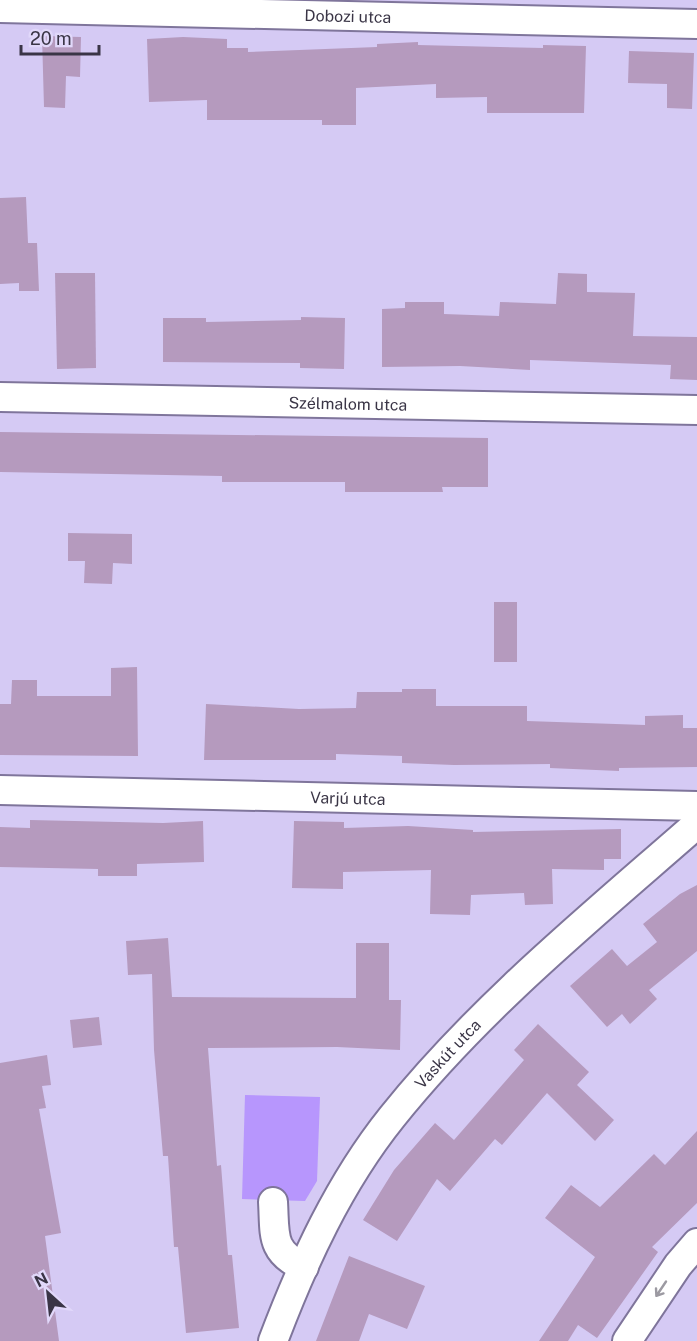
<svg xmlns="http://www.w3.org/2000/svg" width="697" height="1341" viewBox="0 0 697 1341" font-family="'Public Sans',sans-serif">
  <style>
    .green { fill: #b796fd }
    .building { fill: #b59abe }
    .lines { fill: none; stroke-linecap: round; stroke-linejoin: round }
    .minor-casing { stroke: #7f759b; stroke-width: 32 }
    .minor { stroke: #fff; stroke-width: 28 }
    .oneway { stroke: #9c9aa2 }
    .labels { text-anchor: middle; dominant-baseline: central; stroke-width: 6; stroke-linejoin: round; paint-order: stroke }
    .street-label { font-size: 16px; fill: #3a3546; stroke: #e1d8fa }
  </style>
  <rect width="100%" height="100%" fill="#d5caf4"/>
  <!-- green -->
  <polygon class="green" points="245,1095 320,1097 317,1181 305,1201 242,1199"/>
  <!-- building -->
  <g class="building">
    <polygon points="42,36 81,37 80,77 66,76 65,108 44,107"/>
    <polygon points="183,37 227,39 227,48 248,48 248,52 377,47 377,44 418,42 418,45 543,48 543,45 586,46 584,113 487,113 487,97 436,98 436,84 356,88 356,125 322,125 322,120 207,120 207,100 149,102 147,39"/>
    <polygon points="629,51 694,53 692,109 667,108 667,84 628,83"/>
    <polygon points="26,197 28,243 37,243 39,291 19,291 19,283 0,284 0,198"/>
    <polygon points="55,273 95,273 96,368 57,369"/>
    <polygon points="558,273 587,274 587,292 635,293 633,336 697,337 697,380 670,379 671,365 530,360 530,370 460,366 382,367 382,309 405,308 405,302 444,302 444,314 499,316 500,302 556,304"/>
    <polygon points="301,317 345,318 344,369 300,368 300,363 163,362 163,318 206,318 206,322 301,320"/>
    <polygon points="0,432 488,438 488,487 442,487 443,492 345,492 345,482 222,482 222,476 0,472"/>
    <polygon points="68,533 132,534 132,564 113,563 112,584 84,583 85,561 68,561"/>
    <rect x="494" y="602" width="23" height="60"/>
    <polygon points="137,667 138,756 0,755 0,704 11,704 12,680 37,680 37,696 111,696 111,668"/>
    <polygon points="402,689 436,689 436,706 527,706 527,721 645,725 645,716 683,715 683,728 697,728 697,767 619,768 619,771 550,768 550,764 454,765 402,763 402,756 336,754 336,760 204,760 206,704 299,709 356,708 357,692 402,692"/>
    <polygon points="30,820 163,823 203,821 204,862 137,864 137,876 98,876 98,869 0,867 0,827 30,828"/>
    <polygon points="294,821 344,822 344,828 408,826 473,830 473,832 621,829 621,859 604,859 604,870 552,869 553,904 525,905 524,893 471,895 470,915 430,914 431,870 343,872 343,889 292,888"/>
    <polygon points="697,885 697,951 649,990 657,999 630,1024 622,1014 607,1027 570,986 612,949 627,966 657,942 643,924 680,894"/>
    <polygon points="168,938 172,997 356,998 356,943 389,943 389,1000 401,1000 400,1050 337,1047 208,1048 217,1166 221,1165 228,1255 232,1255 239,1328 186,1333 178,1247 174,1247 168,1156 163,1156 154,1050 152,974 128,975 126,941"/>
    <polygon points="99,1017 102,1045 73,1048 70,1020"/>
    <polygon points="538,1024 589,1072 577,1085 614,1120 595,1141 547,1093 502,1145 495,1139 450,1191 437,1179 397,1241 363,1220 394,1170 435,1123 454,1140 524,1060 514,1050"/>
    <polygon points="47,1055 51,1085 42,1086 46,1108 39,1109 61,1233 45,1236 59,1341 0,1341 0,1063"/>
    <polygon points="697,1131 697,1203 652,1247 658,1252 597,1338 578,1325 568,1341 539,1341 595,1257 545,1218 571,1185 600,1207 654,1154 665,1165"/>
    <polygon points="349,1256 425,1286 407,1329 369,1314 359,1341 316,1341"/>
  </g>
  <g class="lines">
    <!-- minor casing -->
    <g class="minor-casing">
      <g id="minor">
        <path id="s1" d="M 0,8 L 697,24"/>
        <path id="s2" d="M 0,397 L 697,410"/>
        <path id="s3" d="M 0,790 L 697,806"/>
        <path d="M 273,1202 C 275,1234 270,1252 304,1267"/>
        <path id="s4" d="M 273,1341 C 303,1262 339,1183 392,1117 C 480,1007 591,917 697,824"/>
        <polyline points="627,1341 678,1265 697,1243"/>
      </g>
    </g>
    <!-- minor -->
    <use href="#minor" class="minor"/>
  </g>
  <!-- one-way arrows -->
  <defs><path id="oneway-shaft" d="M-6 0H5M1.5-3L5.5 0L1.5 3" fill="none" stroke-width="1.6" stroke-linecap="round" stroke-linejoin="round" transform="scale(1.5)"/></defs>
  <use class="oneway" href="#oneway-shaft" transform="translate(661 1289) rotate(124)"/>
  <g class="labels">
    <!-- street labels -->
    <g class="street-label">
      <text stroke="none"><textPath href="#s1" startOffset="348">Dobozi utca</textPath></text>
      <text stroke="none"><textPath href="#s2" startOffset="348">Szélmalom utca</textPath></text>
      <text stroke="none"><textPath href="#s3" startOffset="348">Varjú utca</textPath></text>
      <text stroke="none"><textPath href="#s4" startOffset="339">Vaskút utca</textPath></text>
    </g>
  </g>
  <!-- north arrow -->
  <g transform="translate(48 1293) rotate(333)" stroke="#e1d8fa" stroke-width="4.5" paint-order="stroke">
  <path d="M0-4.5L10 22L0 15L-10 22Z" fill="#3a3546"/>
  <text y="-9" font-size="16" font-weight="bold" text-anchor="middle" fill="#3a3546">N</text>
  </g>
  <!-- scale -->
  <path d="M21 45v9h78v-9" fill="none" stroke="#3a3546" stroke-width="3"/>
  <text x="30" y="45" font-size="18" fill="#3a3546" stroke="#e1d8fa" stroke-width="4.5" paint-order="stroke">20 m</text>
</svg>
